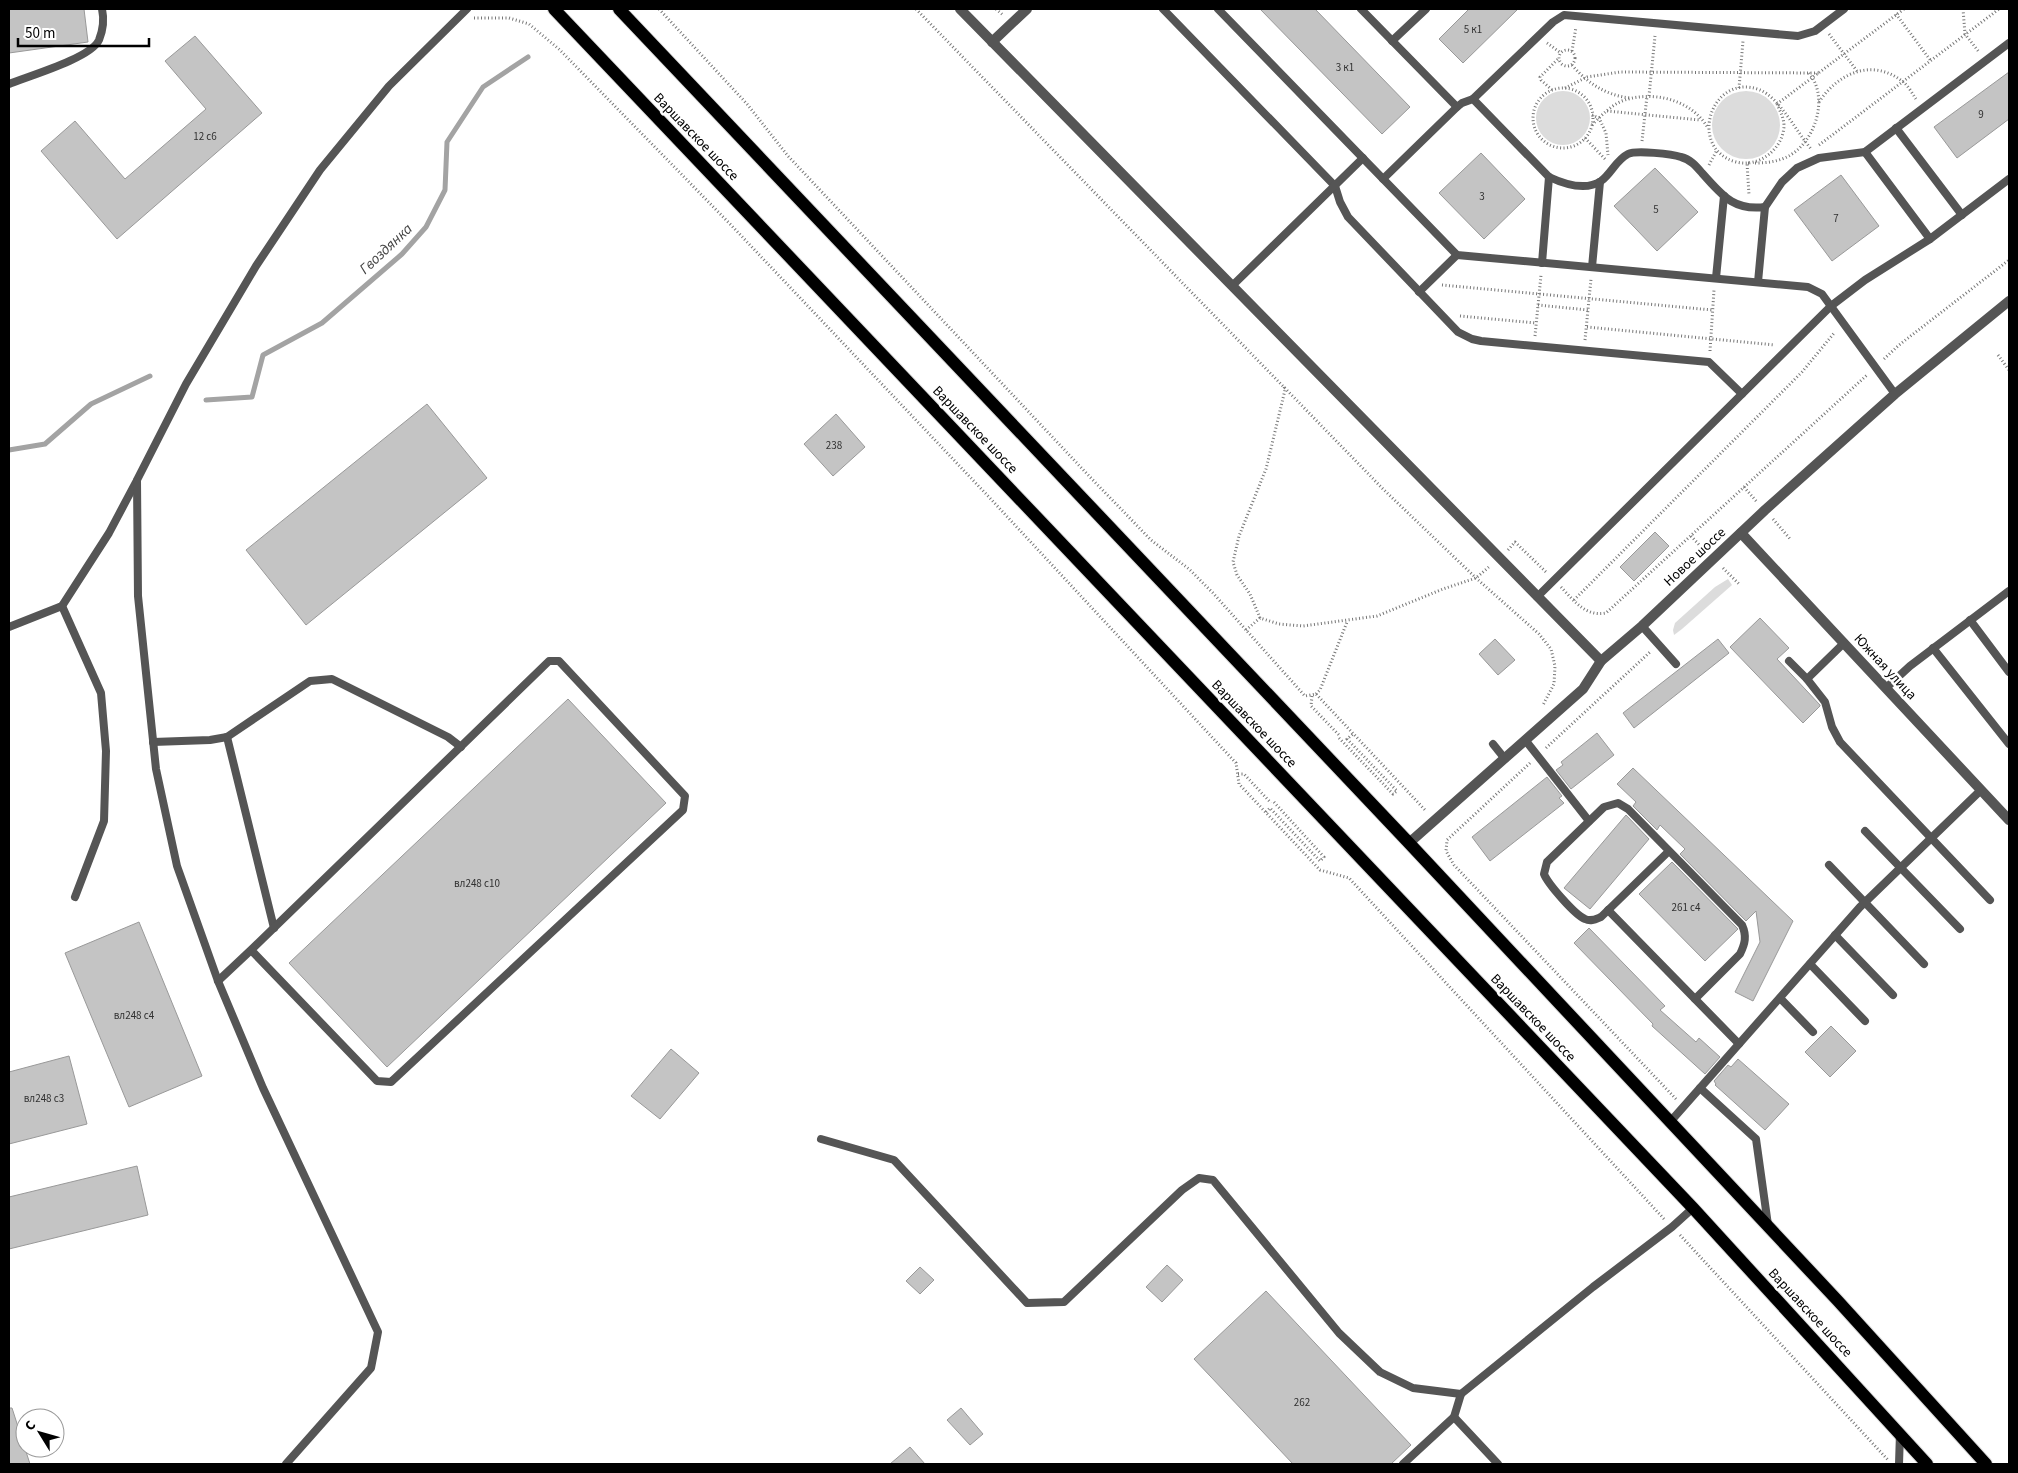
<svg xmlns="http://www.w3.org/2000/svg" width="2018" height="1473" viewBox="0 0 2018 1473" font-family="'Source Sans 3',sans-serif">
  <style>
    .green { fill: #dcdcdc }
    .lines { fill: none; stroke-linecap: round; stroke-linejoin: round }
    .stream { stroke: #a3a3a3; stroke-width: 5 }
    .building { fill: #c4c4c4; stroke: #999 }
    .primary-casing { stroke: #dbdbdb; stroke-width: 14 }
    .path { stroke: #777; stroke-width: 3; stroke-dasharray: 1 2.5; stroke-linecap: butt }
    .service { stroke: #555; stroke-width: 8 }
    .minor { stroke: #555; stroke-width: 10 }
    .tertiary { stroke: #555; stroke-width: 10 }
    .primary { stroke: #000; stroke-width: 12 }
    .labels { text-anchor: middle; dominant-baseline: central; stroke-width: 5; stroke-linejoin: round; paint-order: stroke }
    .number-label { font-size: 11px; fill: #313131 }
    .street-label { font-size: 14px; fill: #000; stroke: #fff }
    .water-label { font-size: 15px; font-style: italic; fill: #444; stroke: #fff }
  </style>
  <rect width="100%" height="100%" fill="#fff"/>
  <!-- green -->
  <g class="green">
    <circle cx="1563" cy="118" r="27"/>
    <circle cx="1746" cy="125" r="34"/>
    <polygon points="1728,579 1732,585 1682,629 1674,635 1673,630 1675,623 1715,587"/>
  </g>
  <g class="lines">
    <!-- stream -->
    <g class="stream">
      <polyline points="206,400 252,397 263,355 322,323 402,254 426,227 445,190 447,142 483,87 528,57"/>
      <polyline points="9,450 45,444 91,404 150,376"/>
    </g>
  </g>
  <!-- building -->
  <g class="building">
    <polygon points="9,9 84,9 88,42 9,53"/>
    <polygon points="1260,9 1315,9 1410,107 1382,134"/>
    <polygon points="1469,9 1518,9 1463,63 1439,39"/>
    <polygon points="195,36 262,113 117,239 41,151 75,121 125,179 206,109 165,61"/>
    <polygon points="2009,72 2009,119 1957,158 1934,127"/>
    <polygon points="1481,153 1525,199 1484,239 1439,193"/>
    <polygon points="1655,168 1698,212 1657,251 1614,206"/>
    <polygon points="1841,175 1879,226 1832,261 1794,210"/>
    <polygon points="427,404 487,478 306,625 246,550"/>
    <polygon points="836,414 865,447 833,476 804,444"/>
    <polygon points="1655,532 1669,546 1634,581 1620,567"/>
    <polygon points="1760,618 1789,648 1777,659 1820,705 1820,706 1803,723 1730,647"/>
    <polygon points="1495,639 1515,660 1498,675 1479,654"/>
    <polygon points="1718,639 1729,653 1634,728 1623,713"/>
    <polygon points="568,699 666,803 387,1067 289,963"/>
    <polygon points="1597,733 1614,755 1571,789 1556,770 1563,765 1561,762"/>
    <polygon points="1633,768 1793,921 1753,1001 1735,992 1760,942 1756,911 1746,921 1680,854 1685,849 1660,825 1657,830 1633,806 1636,802 1617,784"/>
    <polygon points="1547,777 1562,796 1559,798 1564,803 1490,861 1472,837"/>
    <polygon points="1626,815 1649,839 1590,909 1564,888"/>
    <polygon points="1672,862 1738,929 1705,961 1639,894"/>
    <polygon points="139,922 202,1076 129,1107 65,953"/>
    <polygon points="1589,928 1665,1006 1660,1010 1696,1042 1699,1038 1720,1057 1705,1074 1652,1026 1653,1024 1574,943"/>
    <polygon points="1831,1026 1856,1051 1830,1077 1805,1052"/>
    <polygon points="671,1049 699,1073 660,1119 631,1096"/>
    <polygon points="69,1056 87,1124 9,1144 9,1072"/>
    <polygon points="1738,1059 1789,1104 1765,1130 1715,1085 1716,1084 1714,1081 1728,1065 1731,1067"/>
    <polygon points="137,1166 148,1215 9,1249 9,1197"/>
    <polygon points="1167,1265 1183,1280 1162,1302 1146,1287"/>
    <polygon points="920,1267 934,1280 920,1294 906,1281"/>
    <polygon points="1266,1291 1411,1445 1391,1464 1293,1464 1194,1359"/>
    <polygon points="9,1408 12,1408 30,1464 9,1464"/>
    <polygon points="961,1408 983,1434 970,1445 947,1420"/>
    <polygon points="910,1447 925,1464 890,1464"/>
  </g>
  <g class="lines">
    <!-- primary casing -->
    <g class="primary-casing">
      <g id="primary">
        <polyline points="554,9 1693,1208 1927,1464"/>
        <polyline points="619,9 1409,843 1838,1301 1986,1464"/>
      </g>
    </g>
    <!-- path -->
    <g class="path">
      <polyline points="659,9 747,104 788,156 1090,477 1151,540 1189,569 1213,593 1305,696 1316,694 1426,811"/>
      <polyline points="916,9 1383,489 1476,578 1539,634 1551,649 1555,666 1554,684 1543,705"/>
      <polyline points="996,9 1003,15"/>
      <polyline points="1963,9 1965,34 1979,52"/>
      <polyline points="1896,14 1931,61"/>
      <polyline points="474,18 509,18 529,24 560,50 731,225 988,496 1236,763 1239,784 1320,870 1349,878 1665,1220"/>
      <polyline points="1829,34 1857,71"/>
      <polyline points="1547,43 1561,53"/>
      <circle cx="1567" cy="58" r="8"/>
      <polyline points="1572,51 1576,27"/>
      <path d="M 1572,65 C 1587,83 1607,96 1631,98"/>
      <polyline points="1565,88 1587,77 1620,72 1819,73"/>
      <polyline points="1739,88 1743,41"/>
      <circle cx="1563" cy="118" r="30"/>
      <polyline points="1552,90 1541,80 1540,77 1559,58"/>
      <polyline points="1649,96 1655,36"/>
      <path d="M 1819,102 C 1838,73 1872,58 1902,81 C 1908,85 1912,93 1916,99"/>
      <path d="M 1777,104 C 1780,111 1784,118 1784,126 C 1783,149 1759,168 1736,162 C 1686,148 1712,71 1760,90 C 1780,98 1797,133 1812,150"/>
      <polyline points="1777,104 1904,9"/>
      <polyline points="1607,111 1700,120"/>
      <polyline points="1592,115 1599,118 1606,133 1608,155"/>
      <path d="M 1592,125 C 1601,116 1610,106 1622,101 C 1652,90 1691,99 1708,128"/>
      <polyline points="1585,138 1605,159"/>
      <polyline points="1642,141 1647,96"/>
      <polyline points="1819,145 1999,9"/>
      <polyline points="1749,163 1747,163 1749,195"/>
      <path d="M 1755,163 C 1769,163 1783,161 1795,152 C 1817,135 1828,96 1809,73"/>
      <polyline points="1709,165 1717,150"/>
      <polyline points="1442,285 1712,310"/>
      <polyline points="1538,305 1588,310"/>
      <polyline points="1460,316 1536,323"/>
      <polyline points="1587,327 1775,345"/>
      <polyline points="1535,336 1541,275"/>
      <polyline points="1585,340 1591,279"/>
      <polyline points="1710,351 1714,290"/>
      <polyline points="1998,355 2009,370"/>
      <polyline points="1884,359 1899,345 2009,260"/>
      <polyline points="1744,487 1757,502"/>
      <polyline points="1773,519 1791,540"/>
      <polyline points="1691,536 1704,550"/>
      <polyline points="1508,550 1515,542 1546,572"/>
      <polyline points="1723,568 1740,585"/>
      <path d="M 1561,587 C 1574,601 1586,617 1606,613 L 1867,375"/>
      <polyline points="1574,600 1802,372 1835,332"/>
      <polyline points="1260,618 1250,594 1237,575 1233,562 1239,536 1266,469 1285,390 1284,386"/>
      <polyline points="1246,630 1260,618 1279,624 1303,626 1377,616 1443,589 1476,578 1490,566"/>
      <polyline points="1316,694 1320,690 1347,622"/>
      <polyline points="1312,696 1311,706 1340,736"/>
      <polyline points="1339,738 1393,794 1397,791 1347,739 1353,734"/>
      <polyline points="1546,748 1650,652"/>
      <polyline points="1530,763 1447,840 1446,851 1454,865 1676,1099"/>
      <polyline points="1238,774 1244,774 1271,803"/>
      <polyline points="1266,812 1270,808 1320,861 1324,857 1273,801"/>
      <polyline points="1680,1235 1888,1460"/>
    </g>
    <!-- service -->
    <g class="service">
      <polyline points="1163,9 1335,186 1340,202 1348,217 1458,332 1472,339 1481,341 1709,362 1742,394"/>
      <polyline points="1218,9 1457,255 1808,287 1822,294 1895,394"/>
      <polyline points="1361,9 1457,107"/>
      <polyline points="1392,41 1426,9"/>
      <path d="M 9,84 C 29,76 91,58 99,40 C 103,30 104,18 102,9"/>
      <polyline points="1473,99 1553,22 1564,15 1798,36 1815,31 1844,9"/>
      <polyline points="1896,128 1962,215"/>
      <polyline points="1865,152 1930,239"/>
      <path d="M 1383,179 L 1457,107 L 1462,103 L 1473,99 L 1549,177 C 1564,184 1586,191 1601,181 C 1611,174 1616,160 1628,154 C 1636,150 1672,154 1681,157 C 1690,159 1696,166 1702,173 C 1722,195 1733,211 1765,207 L 1782,182 L 1797,168 L 1819,158 L 1865,152 L 2009,43"/>
      <polyline points="1542,263 1549,177"/>
      <polyline points="1592,267 1600,182"/>
      <polyline points="1716,278 1724,196"/>
      <polyline points="1758,282 1765,207"/>
      <polyline points="1232,286 1363,158"/>
      <polyline points="1419,292 1457,255"/>
      <polyline points="1537,597 1831,306 1865,280 1930,239 2009,179"/>
      <polyline points="62,606 101,693 106,751 104,821 75,897"/>
      <polyline points="1970,620 2009,672"/>
      <polyline points="1642,626 1676,664"/>
      <polyline points="9,627 62,606 109,533 136,482"/>
      <polyline points="1933,648 2009,744"/>
      <polyline points="1789,661 1807,679 1844,643"/>
      <polyline points="1807,679 1825,702 1832,727 1840,742 1990,900"/>
      <polyline points="1886,688 1910,666 2009,591"/>
      <polyline points="227,737 274,928"/>
      <polyline points="1526,741 1589,821"/>
      <polyline points="153,742 210,740 227,737 310,681 332,679 448,737 461,747"/>
      <polyline points="1493,744 1505,759"/>
      <polyline points="1865,831 1960,929"/>
      <path d="M 1669,851 L 1601,917 C 1596,919 1591,922 1585,919 C 1575,915 1548,884 1544,874 L 1547,862 L 1604,807 L 1618,803 L 1628,809 L 1742,925 C 1747,936 1745,944 1740,954 L 1695,999"/>
      <polyline points="1829,865 1924,964"/>
      <polyline points="1608,910 1739,1044"/>
      <polyline points="1835,935 1893,995"/>
      <polyline points="1810,964 1865,1021"/>
      <polyline points="218,981 251,950 549,661 559,661 685,796 683,810 391,1082 377,1081 251,950"/>
      <polyline points="1780,998 1813,1032"/>
      <polyline points="1700,1088 1756,1139 1768,1225"/>
      <polyline points="1670,1122 1860,907 1981,790"/>
      <polyline points="821,1139 894,1160 1027,1303 1064,1302 1182,1190 1199,1178 1213,1180 1339,1333 1380,1372 1413,1388 1461,1394"/>
      <polyline points="1454,1417 1498,1464"/>
      <polyline points="286,1464 371,1368 378,1332 263,1088 218,981 177,866 156,769 138,596 137,480 186,384 256,266 320,170 389,86 467,9"/>
      <polyline points="1403,1464 1454,1417 1461,1394 1593,1287 1672,1227 1693,1208"/>
      <polyline points="1899,1464 1900,1433"/>
    </g>
    <!-- minor -->
    <polyline class="minor" points="992,42 1027,9"/>
    <!-- tertiary -->
    <g class="tertiary">
      <polyline points="960,9 1601,661"/>
      <polyline points="1741,533 2009,820"/>
      <polyline points="1409,843 1583,689 1601,661 1642,626 1765,510 1895,394 2009,301"/>
    </g>
    <!-- primary -->
    <use href="#primary" class="primary"/>
  </g>
  <g class="labels">
    <!-- number labels -->
    <g class="number-label">
      <text x="1473" y="29">5 к1</text>
      <text x="1345" y="67">3 к1</text>
      <text x="1981" y="114">9</text>
      <text x="205" y="136">12 с6</text>
      <text x="1482" y="196">3</text>
      <text x="1656" y="209">5</text>
      <text x="1836" y="218">7</text>
      <text x="834" y="445">238</text>
      <text x="477" y="883">вл248 с10</text>
      <text x="1686" y="907">261 с4</text>
      <text x="134" y="1015">вл248 с4</text>
      <text x="44" y="1098">вл248 с3</text>
      <text x="1302" y="1402">262</text>
    </g>
    <!-- street labels -->
    <g class="street-label">
      <text transform="translate(696 137) rotate(46)">Варшавское шоссе</text>
      <text transform="translate(975 430) rotate(46)">Варшавское шоссе</text>
      <text transform="translate(1695 557) rotate(-43)">Новое шоссе</text>
      <text transform="translate(1885 667) rotate(47)">Южная улица</text>
      <text transform="translate(1254 724) rotate(46)">Варшавское шоссе</text>
      <text transform="translate(1533 1018) rotate(46)">Варшавское шоссе</text>
      <text transform="translate(1810 1313) rotate(47)">Варшавское шоссе</text>
    </g>
    <!-- water labels -->
    <g class="water-label">
      <text transform="translate(386 249) rotate(-43)">Гвоздянка</text>
    </g>
  </g>
  <!-- border -->
  <rect width="2018" height="1473" fill="none" stroke="#000000" stroke-width="20"/>
  <!-- north arrow -->
  <g transform="translate(40 1433) rotate(307)"><circle r="24" fill="#ffffff" stroke="#999999"/>
  <path d="M0-4L9 19L0 12L-9 19Z" fill="#000000"/>
  <text y="-8" font-size="14" font-weight="bold" text-anchor="middle" fill="#000000">С</text>
  </g>
  <!-- scale -->
  <path d="M18 38v8h131v-8" fill="none" stroke="#000000" stroke-width="2.5"/>
  <text x="25" y="38" font-size="15" fill="#000000" stroke="#ffffff" stroke-width="4" paint-order="stroke">50 m</text>
</svg>
